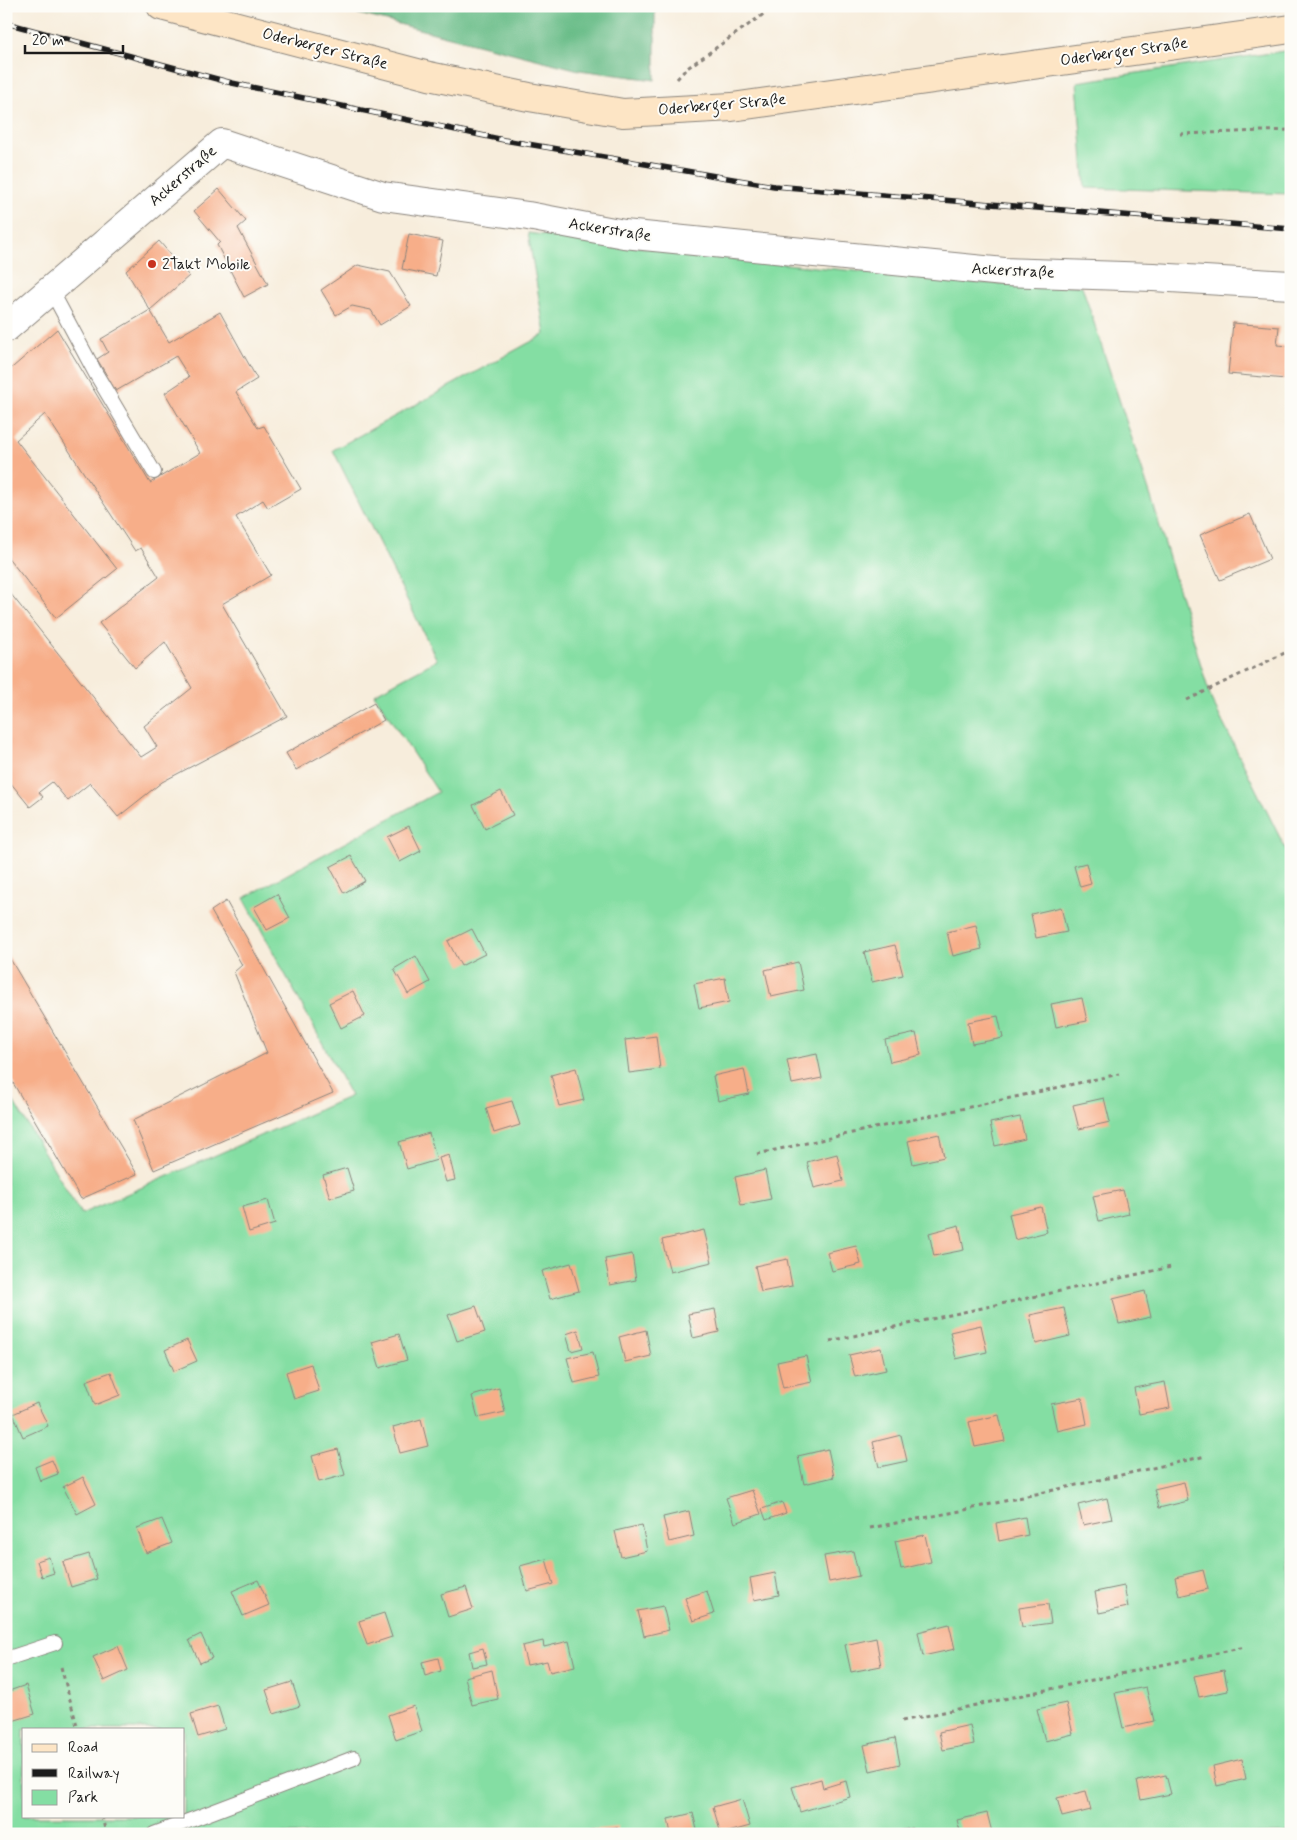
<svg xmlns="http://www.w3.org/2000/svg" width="1297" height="1840" viewBox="0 0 1297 1840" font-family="Mynerve,sans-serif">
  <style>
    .green { fill: #84dea3; stroke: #507d60; fill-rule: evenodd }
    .forest { fill: #6bbd89; stroke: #446c52 }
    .building { fill: #f7ae89 }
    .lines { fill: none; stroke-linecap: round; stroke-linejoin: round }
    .service-casing { stroke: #8a847c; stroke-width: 16 }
    .minor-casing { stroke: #8a847c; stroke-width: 30 }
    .secondary-casing { stroke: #8a847c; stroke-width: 30 }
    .path { stroke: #8a847c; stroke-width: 3; stroke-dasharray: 4 4; stroke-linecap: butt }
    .service { stroke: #fff; stroke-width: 14 }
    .minor { stroke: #fff; stroke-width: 28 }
    .secondary { stroke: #fde5c5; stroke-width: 28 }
    .rail-casing { stroke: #1c1c1c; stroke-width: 5.5 }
    .rail { stroke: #fdfcf7; stroke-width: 4; stroke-dasharray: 11; stroke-linecap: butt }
    .poi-dot { fill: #c8321e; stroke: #fdfcf7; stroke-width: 2 }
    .labels { text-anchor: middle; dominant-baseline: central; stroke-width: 4; stroke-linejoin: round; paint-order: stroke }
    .street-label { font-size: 16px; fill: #1c1c1c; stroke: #fdfcf7 }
    .poi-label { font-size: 16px; fill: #1c1c1c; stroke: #fdfcf7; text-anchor: start }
  </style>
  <rect width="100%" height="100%" fill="#fdfcf7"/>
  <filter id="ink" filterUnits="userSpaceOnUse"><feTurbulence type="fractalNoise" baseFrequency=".02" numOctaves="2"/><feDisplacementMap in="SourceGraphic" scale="10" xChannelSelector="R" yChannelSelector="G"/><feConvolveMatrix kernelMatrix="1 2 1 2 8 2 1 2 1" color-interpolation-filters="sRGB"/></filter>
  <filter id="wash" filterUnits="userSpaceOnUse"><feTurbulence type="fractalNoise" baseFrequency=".0096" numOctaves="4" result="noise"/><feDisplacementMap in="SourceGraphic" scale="20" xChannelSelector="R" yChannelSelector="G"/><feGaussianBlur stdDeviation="1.12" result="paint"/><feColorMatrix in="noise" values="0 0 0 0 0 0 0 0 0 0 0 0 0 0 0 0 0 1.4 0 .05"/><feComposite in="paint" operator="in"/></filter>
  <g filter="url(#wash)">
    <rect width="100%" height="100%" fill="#f7eddc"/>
    <!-- green -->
    <g class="green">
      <polygon points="1291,50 1291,194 1085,188 1077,82"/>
      <path d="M 528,233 L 735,259 L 977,283 L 1082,286 L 1151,497 L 1211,699 L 1291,860 L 1291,1834 L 6,1834 L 6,1089 L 81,1214 L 351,1096 L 244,898 L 438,792 L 374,694 L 437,660 L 333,450 L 545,334 ZM 24,1729 L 184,1729 L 184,1816 L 24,1816 Z"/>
    </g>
    <!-- forest -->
    <polygon class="forest" points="328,6 655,6 655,80 579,70"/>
    <g id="blocks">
      <!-- building -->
      <g class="building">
        <polygon points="219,189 246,221 238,228 268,284 244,297 217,245 220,242 194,211"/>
        <polygon points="409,234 443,241 436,276 402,269"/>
        <polygon points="159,241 189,276 150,310 126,271"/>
        <polygon points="358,265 390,272 411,306 380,325 371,310 352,306 336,315 321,290"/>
        <polygon points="150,310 169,342 220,312 257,379 236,392 258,428 264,426 301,489 268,508 263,500 236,517 271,575 222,604 287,716 162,782 118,817 90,783 68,801 52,782 39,792 43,797 30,807 6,777 6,774 9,772 6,768 6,588 141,757 157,747 144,726 192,688 165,642 135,668 99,623 159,577 141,548 135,551 45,414 16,440 117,569 56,618 6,555 6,373 57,329 150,483 200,453 165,393 189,377 176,356 116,391 97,359 108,352 101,339"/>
        <polygon points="1233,323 1279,327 1277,345 1289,346 1286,379 1228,374"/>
        <polygon points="1250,514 1270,559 1220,580 1200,535"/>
        <polygon points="374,703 384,720 296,770 286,753"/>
        <polygon points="501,791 513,815 485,829 473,805"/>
        <polygon points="409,826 421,851 400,862 387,837"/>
        <polygon points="351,856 365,881 344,893 330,867"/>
        <polygon points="1086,863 1091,884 1080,887 1074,866"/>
        <polygon points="277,894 290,918 267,930 254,907"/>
        <polygon points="226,901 333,1093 154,1170 133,1120 267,1053 234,972 242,965 211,911"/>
        <polygon points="1061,907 1067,932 1036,938 1031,914"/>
        <polygon points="976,925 982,949 953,956 947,932"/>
        <polygon points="472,929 485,954 461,966 448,941"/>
        <polygon points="895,945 903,975 872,982 864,952"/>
        <polygon points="6,952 137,1174 81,1199 6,1071"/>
        <polygon points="416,956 430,982 408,994 394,969"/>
        <polygon points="798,962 804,990 771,997 765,970"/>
        <polygon points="725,978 729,1002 699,1008 694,984"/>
        <polygon points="353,991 365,1016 341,1028 329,1003"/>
        <polygon points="1082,998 1087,1021 1056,1027 1051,1004"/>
        <polygon points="998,1016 1003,1038 972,1044 968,1022"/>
        <polygon points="916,1033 921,1055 890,1062 885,1040"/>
        <polygon points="656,1036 660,1069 629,1073 625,1040"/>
        <polygon points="817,1054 822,1078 792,1084 787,1060"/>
        <polygon points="576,1068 584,1100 559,1106 551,1075"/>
        <polygon points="744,1069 749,1094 718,1101 713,1076"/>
        <polygon points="1104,1098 1110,1122 1079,1129 1073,1105"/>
        <polygon points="512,1101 520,1125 494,1133 486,1108"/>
        <polygon points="1020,1117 1025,1139 995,1146 990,1123"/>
        <polygon points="429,1133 437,1160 407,1169 399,1142"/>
        <polygon points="939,1134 944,1157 913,1164 908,1141"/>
        <polygon points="837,1154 843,1181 814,1188 807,1162"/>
        <polygon points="449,1155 455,1180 446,1182 439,1158"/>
        <polygon points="347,1168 354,1191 330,1198 323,1175"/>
        <polygon points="765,1170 771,1199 741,1205 735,1177"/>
        <polygon points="1123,1190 1129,1214 1099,1221 1093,1196"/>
        <polygon points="268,1200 275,1224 249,1232 242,1207"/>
        <polygon points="1041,1207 1047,1232 1015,1240 1009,1214"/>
        <polygon points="959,1225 964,1250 934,1256 929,1233"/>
        <polygon points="704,1230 712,1262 670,1272 662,1240"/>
        <polygon points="856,1246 861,1264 832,1271 827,1253"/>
        <polygon points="632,1254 636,1280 610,1285 605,1259"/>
        <polygon points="787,1259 792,1286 761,1292 755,1266"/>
        <polygon points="571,1263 579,1291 550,1299 542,1271"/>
        <polygon points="1145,1291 1151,1317 1119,1324 1113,1299"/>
        <polygon points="476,1306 485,1332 457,1341 448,1315"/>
        <polygon points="1064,1308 1070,1336 1036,1344 1030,1315"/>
        <polygon points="715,1309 719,1332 693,1338 688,1314"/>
        <polygon points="981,1325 987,1352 956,1359 950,1332"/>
        <polygon points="578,1330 583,1348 571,1351 566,1334"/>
        <polygon points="646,1330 651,1356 625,1362 619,1337"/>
        <polygon points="399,1334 407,1360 380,1368 372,1342"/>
        <polygon points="187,1340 197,1361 174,1371 165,1350"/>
        <polygon points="881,1348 886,1370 855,1377 849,1355"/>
        <polygon points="593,1352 599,1377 574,1383 567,1358"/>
        <polygon points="806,1356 812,1382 783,1388 777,1362"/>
        <polygon points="311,1364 319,1391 294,1399 286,1372"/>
        <polygon points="111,1372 120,1395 95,1405 86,1381"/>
        <polygon points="1165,1382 1170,1408 1139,1414 1134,1388"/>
        <polygon points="499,1388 505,1412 478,1418 472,1396"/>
        <polygon points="1082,1398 1087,1424 1057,1431 1051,1404"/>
        <polygon points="37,1403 48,1426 23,1437 13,1414"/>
        <polygon points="999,1415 1005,1441 975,1447 969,1422"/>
        <polygon points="421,1419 428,1446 400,1453 393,1427"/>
        <polygon points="901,1435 907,1461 879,1467 873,1442"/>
        <polygon points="338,1449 345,1475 319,1482 312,1456"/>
        <polygon points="828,1449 834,1477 804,1484 798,1456"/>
        <polygon points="52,1460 58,1474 40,1481 35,1467"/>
        <polygon points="83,1477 96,1504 77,1514 63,1487"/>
        <polygon points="1184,1482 1188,1501 1159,1508 1154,1489"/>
        <polygon points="752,1490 761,1514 735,1523 726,1498"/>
        <polygon points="1107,1498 1112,1519 1083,1525 1078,1505"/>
        <polygon points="782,1502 786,1513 766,1520 762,1509"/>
        <polygon points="689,1511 694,1536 669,1542 663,1517"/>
        <polygon points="1025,1517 1028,1535 999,1541 996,1523"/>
        <polygon points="162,1519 172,1543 146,1553 137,1528"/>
        <polygon points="642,1525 647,1551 621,1557 615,1531"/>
        <polygon points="925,1535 931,1562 901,1569 895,1541"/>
        <polygon points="853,1551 859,1576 829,1582 824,1556"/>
        <polygon points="89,1554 97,1579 71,1587 63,1562"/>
        <polygon points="49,1557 54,1573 42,1577 37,1561"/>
        <polygon points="546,1559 553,1584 527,1591 520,1566"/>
        <polygon points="1203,1570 1208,1589 1179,1596 1175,1577"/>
        <polygon points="775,1573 779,1595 754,1600 750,1578"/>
        <polygon points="258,1580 269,1605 243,1616 232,1591"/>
        <polygon points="1124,1586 1128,1607 1099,1613 1095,1592"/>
        <polygon points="466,1587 473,1609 448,1617 441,1594"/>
        <polygon points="707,1591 714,1614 693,1621 685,1598"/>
        <polygon points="1048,1604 1051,1623 1022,1627 1019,1608"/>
        <polygon points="663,1606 669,1630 644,1636 638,1611"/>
        <polygon points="384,1613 392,1637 367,1645 359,1621"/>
        <polygon points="949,1624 955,1649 923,1656 918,1632"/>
        <polygon points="201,1634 212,1658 200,1663 189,1640"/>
        <polygon points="876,1638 881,1666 851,1672 845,1645"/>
        <polygon points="543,1641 544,1647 569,1641 575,1666 550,1672 547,1661 527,1665 522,1646"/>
        <polygon points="118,1646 128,1670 104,1681 93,1657"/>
        <polygon points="483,1648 487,1664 472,1667 469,1652"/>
        <polygon points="438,1658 441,1671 425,1676 422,1662"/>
        <polygon points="492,1670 498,1699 472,1705 465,1677"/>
        <polygon points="1224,1670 1228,1691 1199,1697 1194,1676"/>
        <polygon points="292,1682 300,1706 274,1714 266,1690"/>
        <polygon points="26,1685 35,1714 6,1723 6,1692"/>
        <polygon points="1146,1687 1154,1721 1123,1728 1115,1693"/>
        <polygon points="1066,1703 1073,1734 1045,1741 1037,1709"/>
        <polygon points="218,1706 225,1729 198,1737 191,1714"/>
        <polygon points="414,1706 422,1731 396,1740 388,1715"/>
        <polygon points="970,1725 974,1744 943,1750 939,1732"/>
        <polygon points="895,1738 900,1764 870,1771 864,1745"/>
        <polygon points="1242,1759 1246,1779 1217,1786 1213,1766"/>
        <polygon points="1166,1775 1171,1794 1141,1800 1137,1781"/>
        <polygon points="821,1779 823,1788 846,1781 850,1797 800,1812 792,1787"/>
        <polygon points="1086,1791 1091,1810 1062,1817 1057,1798"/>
        <polygon points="742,1799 750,1826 721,1834 713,1807"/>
        <polygon points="693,1813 698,1834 671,1834 668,1819"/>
        <polygon points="987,1813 992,1832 961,1834 957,1820"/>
        <polygon points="617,1827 617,1834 590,1834 590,1830"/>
        <polygon points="912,1828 914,1834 888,1834 888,1833"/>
      </g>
    </g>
  </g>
  <g filter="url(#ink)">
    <use href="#blocks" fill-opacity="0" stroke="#8a847c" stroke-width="1"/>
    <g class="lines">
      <!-- service casing -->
      <g class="service-casing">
        <g id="service">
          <polyline points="51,290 96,374 154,472"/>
          <polyline points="6,1659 55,1643"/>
          <polyline points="154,1834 354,1758"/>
          <polyline points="1289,1834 1291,1833"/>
        </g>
      </g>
      <!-- minor casing -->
      <g class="minor-casing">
        <polyline id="minor" points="6,328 222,143 383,196 528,216 624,234 1004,272 1153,277 1291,285"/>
      </g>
      <!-- secondary casing -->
      <g class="secondary-casing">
        <polyline id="secondary" points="161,6 429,76 529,97 623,113 732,107 1291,29"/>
      </g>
      <!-- path -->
      <g class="path">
        <polyline points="677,79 686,69 775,6"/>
        <polyline points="1180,134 1291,130"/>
        <polyline points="1187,700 1291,650"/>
        <polyline points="757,1154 1119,1074"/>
        <polyline points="830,1341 1171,1267"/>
        <polyline points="870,1528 960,1511 1206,1456"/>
        <polyline points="61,1667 78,1729"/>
        <polyline points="902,1721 1245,1647"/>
        <polyline points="102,1816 106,1834"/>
      </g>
      <!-- service -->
      <use href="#service" class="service"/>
      <!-- minor -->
      <use href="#minor" class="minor"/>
      <!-- secondary -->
      <use href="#secondary" class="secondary"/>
      <!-- rail casing -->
      <g class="rail-casing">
        <polyline id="rail" points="6,23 232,83 504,140 774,186 1291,229"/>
      </g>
      <!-- rail -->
      <use href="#rail" class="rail"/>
    </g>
  </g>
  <!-- markers -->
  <circle class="poi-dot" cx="152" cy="264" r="5"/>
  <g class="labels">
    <!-- street labels -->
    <g class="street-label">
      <text transform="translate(325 49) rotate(14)">Oderberger Straße</text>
      <text transform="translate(1124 52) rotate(-8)">Oderberger Straße</text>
      <text transform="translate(722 105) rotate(-5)">Oderberger Straße</text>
      <text transform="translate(183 176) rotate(-41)">Ackerstraße</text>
      <text transform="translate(610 230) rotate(9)">Ackerstraße</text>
      <text transform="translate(1013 271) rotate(3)">Ackerstraße</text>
    </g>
    <!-- poi labels -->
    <g class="poi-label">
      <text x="162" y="264">2Takt Mobile</text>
    </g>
  </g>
  <!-- margin -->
  <rect width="1297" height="1840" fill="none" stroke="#fdfcf7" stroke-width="25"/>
  <!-- legend -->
  <rect x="22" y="1728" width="162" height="90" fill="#fdfcf7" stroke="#a3a29f"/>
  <rect x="32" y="1744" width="25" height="8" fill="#fde5c5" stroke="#a3a29f"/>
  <text x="68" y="1752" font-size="15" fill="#1c1c1c">Road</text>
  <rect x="32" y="1769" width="25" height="8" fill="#1c1c1c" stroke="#a3a29f"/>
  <text x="68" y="1778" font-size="15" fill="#1c1c1c">Railway</text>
  <rect x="32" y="1790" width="25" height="15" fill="#84dea3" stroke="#a3a29f"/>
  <text x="68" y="1802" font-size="15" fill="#1c1c1c">Park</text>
  <!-- scale -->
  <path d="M25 45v8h98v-8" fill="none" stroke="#1c1c1c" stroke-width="2.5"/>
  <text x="32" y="45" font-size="15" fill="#1c1c1c" stroke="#fdfcf7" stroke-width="4" paint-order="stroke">20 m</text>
</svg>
